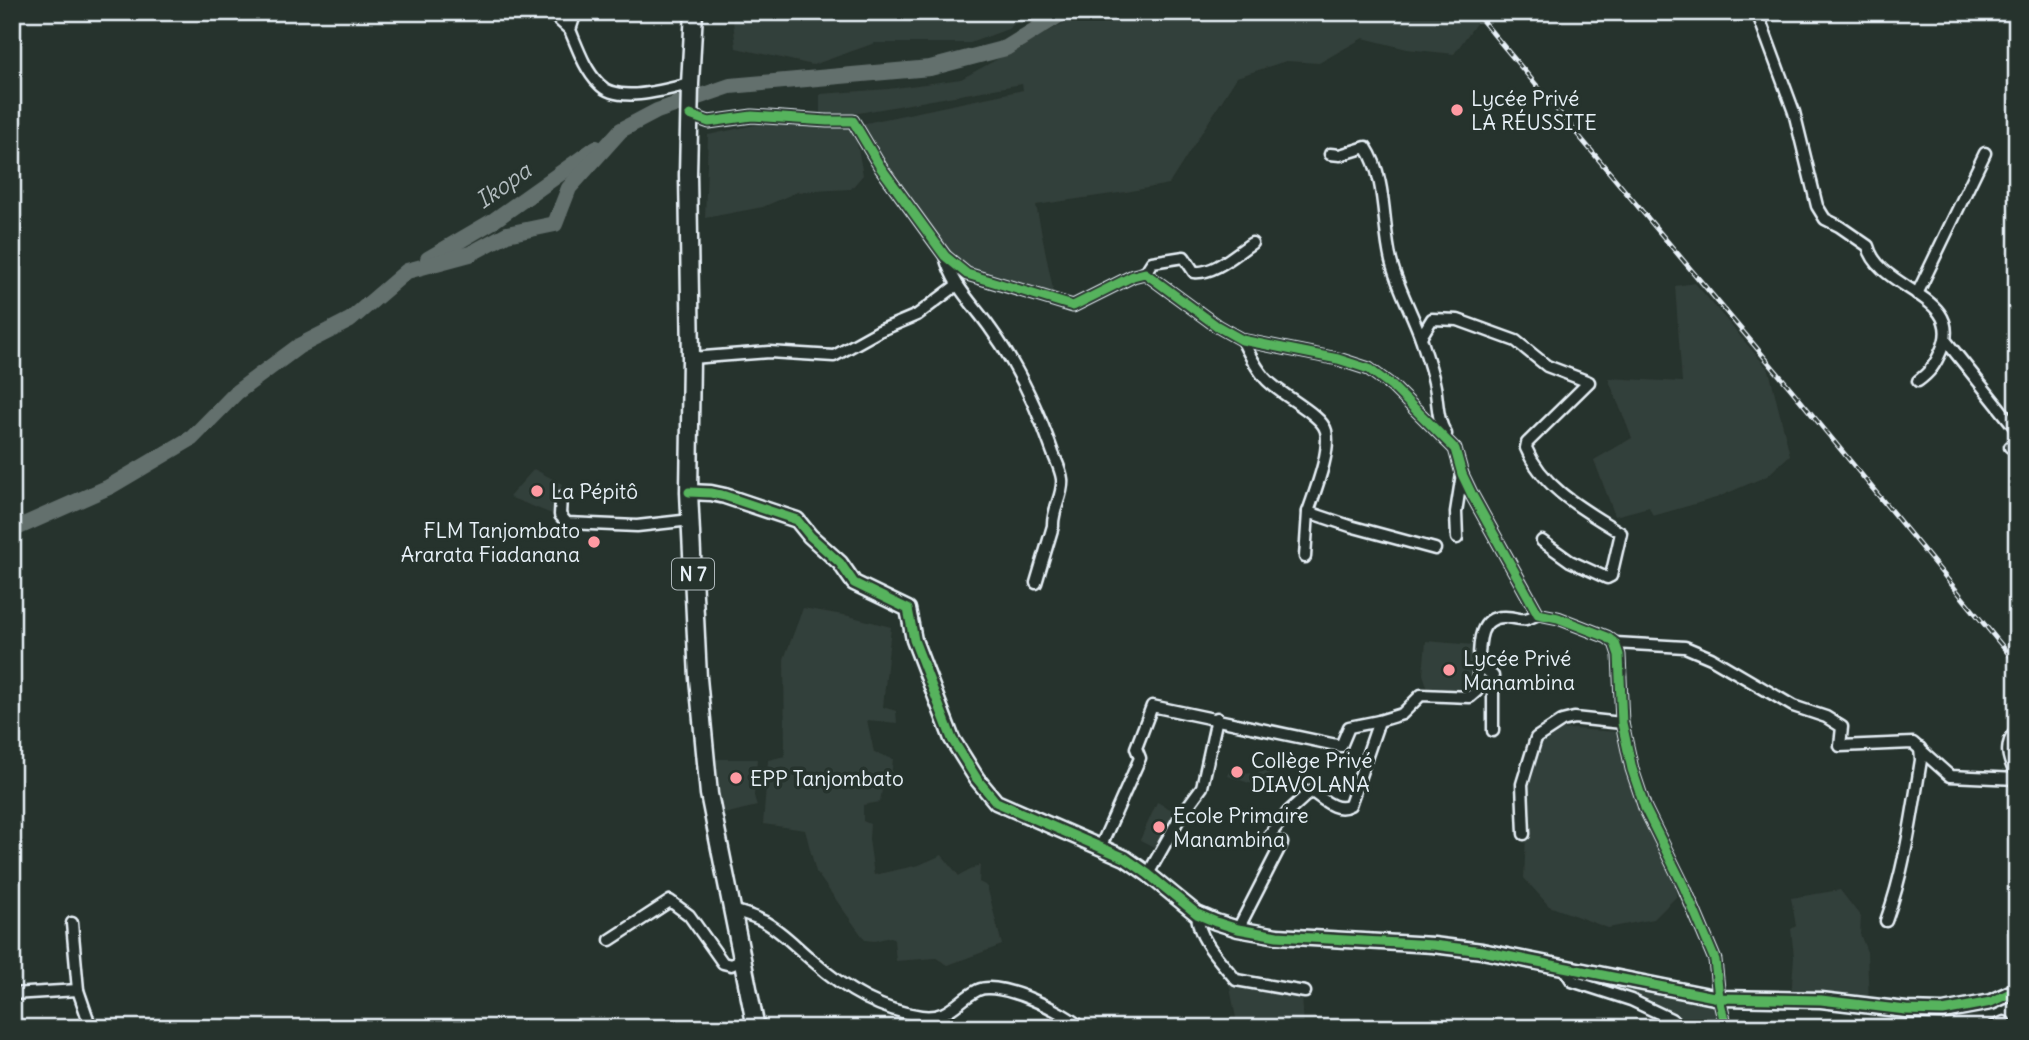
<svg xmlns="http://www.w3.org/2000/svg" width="2029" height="1040" viewBox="0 0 2029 1040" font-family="Delius,sans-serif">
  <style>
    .built { fill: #333f3a }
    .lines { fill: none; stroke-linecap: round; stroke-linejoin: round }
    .river { stroke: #636f6d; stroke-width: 16 }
    .street-casing { stroke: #e8f1f8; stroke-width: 15 }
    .secondary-casing { stroke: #e8f1f8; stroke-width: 19 }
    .primary-casing { stroke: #e8f1f8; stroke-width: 21 }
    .street { stroke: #26332d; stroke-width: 10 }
    .secondary { stroke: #26332d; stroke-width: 14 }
    .primary { stroke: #26332d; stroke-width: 16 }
    .rail-casing { stroke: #e8f1f8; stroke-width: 5 }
    .rail { stroke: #26332d; stroke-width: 2.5; stroke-dasharray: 8; stroke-linecap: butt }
    .cycleway-casing { stroke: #26332d; stroke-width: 13 }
    .cycleway { stroke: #56b35d; stroke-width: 9 }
    .poi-dot { fill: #ff9aa2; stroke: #26332d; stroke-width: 2.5 }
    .labels { text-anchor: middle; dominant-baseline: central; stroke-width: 7; stroke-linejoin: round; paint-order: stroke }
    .shield { fill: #26332d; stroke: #aeb8bb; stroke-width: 2 }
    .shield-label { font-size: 19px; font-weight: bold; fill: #e8f1f8 }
    .poi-label { font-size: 21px; fill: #e8f1f8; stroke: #26332d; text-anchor: start }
    .water-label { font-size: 23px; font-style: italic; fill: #b3bdc0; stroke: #26332d }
  </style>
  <rect width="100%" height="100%" fill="#26332d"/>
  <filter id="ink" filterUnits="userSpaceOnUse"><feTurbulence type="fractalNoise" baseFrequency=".0143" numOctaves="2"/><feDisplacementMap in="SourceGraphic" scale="14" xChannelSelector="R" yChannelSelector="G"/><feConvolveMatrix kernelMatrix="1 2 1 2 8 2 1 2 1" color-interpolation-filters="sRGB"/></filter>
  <g filter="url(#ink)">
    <!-- built -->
    <g class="built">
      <polygon points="732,12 1030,12 1008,29 970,43 875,43 813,65 736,48"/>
      <polygon points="1084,12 1470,12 1477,22 1454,54 1407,49 1363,38 1319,63 1286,61 1237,77 1169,184 1126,192 1036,205 1054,294 959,264 881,164 856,125 1023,90 1022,84 853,114 820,117 820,94 888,89 961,79"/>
      <polygon points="759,124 854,127 863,175 851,189 797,192 763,207 705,218 708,135"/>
      <polygon points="1695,283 1769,370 1790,455 1767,476 1716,498 1653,516 1649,507 1615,516 1594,460 1632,438 1608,378 1682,382 1675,286"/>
      <polygon points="534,469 562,484 552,514 509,497"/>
      <polygon points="803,608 849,616 891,627 883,707 896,711 897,723 867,720 874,752 893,759 891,777 884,778 880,802 863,805 863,821 870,824 869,839 874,875 919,865 942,855 959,876 980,865 979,882 987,886 1002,945 948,965 936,958 896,961 894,940 890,937 874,941 865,940 816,872 805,830 763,824 768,760 785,756 784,659"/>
      <polygon points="1426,641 1474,645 1476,667 1473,690 1470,694 1428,690 1423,674"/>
      <polygon points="1574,729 1618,732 1634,782 1639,807 1665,856 1676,887 1677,896 1654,919 1608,928 1549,906 1524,878 1526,836 1523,787 1536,741 1557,730"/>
      <polygon points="1267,757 1277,767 1260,784 1255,785 1228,776 1231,768 1255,775 1261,770 1257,767 1262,760"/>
      <polygon points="711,759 757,759 754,796 757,806 724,814"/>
      <polygon points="1157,802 1180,814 1158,849 1140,840"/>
      <polygon points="1840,890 1861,917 1860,934 1867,952 1869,1004 1791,997 1794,957 1791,929 1796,926 1791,898"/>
      <polygon points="1229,983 1302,995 1304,1028 1238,1028"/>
      <polygon points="1622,983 1713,1002 1720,1028 1686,1028 1617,993"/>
    </g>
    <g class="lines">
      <!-- river -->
      <g class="river">
        <polyline points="428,259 493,221 596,148"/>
        <polyline points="12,530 109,487 192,438 237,392 299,346 350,320 407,271 470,254 507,234 555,224 569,188 621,130 657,111 730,86 930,68 1006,48 1064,12"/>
      </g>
      <!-- street casing -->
      <g class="street-casing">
        <g id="street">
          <polyline points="550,12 570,30"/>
          <path d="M 576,12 L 570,30 C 578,49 585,70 599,84 C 618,105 667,89 690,84"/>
          <path d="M 1757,12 L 1794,112 L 1817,206 L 1825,219 L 1839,226 L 1868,246 C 1879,291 1967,295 1941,351 C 1935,365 1930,372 1918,381"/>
          <polyline points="690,115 709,122 752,116 827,121 853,121 881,168 945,256 967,274 1073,306 1133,276 1145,273 1217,326 1242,340 1338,359 1369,369 1392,386 1455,449 1462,474 1472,495 1538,614 1558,618 1607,637 1615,643 1619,655 1622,723 1632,769 1645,808 1684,887 1715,960 1719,998 1726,1028"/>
          <path d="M 1330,154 L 1340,155 L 1366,147 C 1387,179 1382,225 1391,261 C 1398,289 1413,314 1422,341 C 1427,358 1434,376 1436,393 C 1438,408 1438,421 1446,434"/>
          <path d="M 945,256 C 952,285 974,305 990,328 C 1017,365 1038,410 1053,453 C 1056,461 1061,470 1062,479 C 1064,494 1052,510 1053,526 L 1036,583"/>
          <path d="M 1145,273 L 1152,262 L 1184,257 L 1194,272 C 1215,274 1235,254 1252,243"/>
          <polyline points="1917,294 1985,153"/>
          <path d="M 1421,337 L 1432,319 L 1458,320 L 1516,341 L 1547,366 L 1589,382 L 1527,443 L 1526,448 C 1543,489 1586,511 1621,533 L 1611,576 L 1607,578 L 1570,561 L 1542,541"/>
          <path d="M 1242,340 C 1249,353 1255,367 1265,378 C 1278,394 1322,414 1326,431 C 1331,452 1315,491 1308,512"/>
          <polyline points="1946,341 2017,430"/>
          <polyline points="691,358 769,352 834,356 879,331 917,315 957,285"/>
          <polyline points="2010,447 2017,442"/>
          <polyline points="561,497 560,515 567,523 637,526 691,520"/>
          <polyline points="1457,538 1456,512 1462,474"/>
          <polyline points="1305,557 1308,512 1350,526 1435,549"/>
          <polyline points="1615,643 1685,647 1711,658 1793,706 1826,717 1842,727 1840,746 1913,743 1950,776 2017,779"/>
          <path d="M 1493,731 L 1493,676 L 1479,664 C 1479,645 1478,616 1505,617 C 1524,618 1520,623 1538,614"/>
          <polyline points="1524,834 1522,784 1536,738 1562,721 1574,718 1622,723"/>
          <polyline points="1100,848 1140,758 1136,748 1152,706 1341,746 1349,727 1379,721"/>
          <polyline points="1148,874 1180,817 1202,787 1217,718"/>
          <path d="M 733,910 C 742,913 754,916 763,921 C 782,931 797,948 813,961 C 844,989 879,1010 921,1016 C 949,1020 957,1000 978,990 C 999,980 1066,1012 1081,1028"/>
          <path d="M 1197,914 C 1198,940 1220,960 1236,980 L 1305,992"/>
          <path d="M 1886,921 C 1905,869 1912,815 1921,760 L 1920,748"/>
          <polyline points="72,923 78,990 91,1028"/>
          <path d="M 1238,929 L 1282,843 L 1268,837 L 1289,811 L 1311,791 C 1323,799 1336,813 1350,805 L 1379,721 L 1402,714 L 1421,695 L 1470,697 L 1477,691 L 1479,664"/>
          <polyline points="610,940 670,901 689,915 723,963 731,965 743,960"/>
          <polyline points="1563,967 1572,981 1631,1000 1671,1019 1683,1028"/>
          <polyline points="12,994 78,990"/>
          <polyline points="1991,1028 2004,1022"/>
        </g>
      </g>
      <!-- secondary casing -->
      <g class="secondary-casing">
        <g id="secondary">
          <polyline points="689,492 711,493 725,496 797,520 810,536 840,563 854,583 908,609 914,640 952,739 977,779 996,802 1125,858 1148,874 1197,914 1216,922 1238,929 1277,936 1433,945 1482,951 1719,998 1821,1000 1906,1010 1943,1011 1991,1002 2017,990"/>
          <path d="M 2017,733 C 2006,746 2010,758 2017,772"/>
        </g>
      </g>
      <!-- primary casing -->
      <g class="primary-casing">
        <polyline id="primary" points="694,12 690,84 688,175 691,358 689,492 698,678 709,794 756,1028"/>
      </g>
      <!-- street -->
      <use href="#street" class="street"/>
      <!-- secondary -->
      <use href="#secondary" class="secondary"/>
      <!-- primary -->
      <use href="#primary" class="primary"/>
      <!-- rail casing -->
      <g class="rail-casing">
        <polyline id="rail" points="1475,12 1791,389 2017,664"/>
      </g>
      <!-- rail -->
      <use href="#rail" class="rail"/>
      <!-- cycleway casing -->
      <g class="cycleway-casing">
        <g id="cycleway">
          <polyline points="690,115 709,122 752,116 827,121 853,121 881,168 945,256 967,274 1073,306 1133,276 1145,273 1217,326 1242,340 1338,359 1369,369 1392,386 1455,449 1462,474 1472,495 1538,614 1558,618 1607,637 1615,643 1619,655 1622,723 1632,769 1645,808 1684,887 1715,960 1719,998 1726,1028"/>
          <polyline points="689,492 711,493 725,496 797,520 810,536 840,563 854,583 908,609 914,640 952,739 977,779 996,802 1125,858 1148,874 1197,914 1216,922 1238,929 1277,936 1433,945 1482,951 1719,998 1821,1000 1906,1010 1943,1011 1991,1002 2017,990"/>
        </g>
      </g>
      <!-- cycleway -->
      <use href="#cycleway" class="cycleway"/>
    </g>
  </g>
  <!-- markers -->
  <g class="poi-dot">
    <circle cx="1457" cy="110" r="7"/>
    <circle cx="537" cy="491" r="7"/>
    <circle cx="594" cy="542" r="7"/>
    <circle cx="1449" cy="670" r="7"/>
    <circle cx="1237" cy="772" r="7"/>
    <circle cx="736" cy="778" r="7"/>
    <circle cx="1159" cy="827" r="7"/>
  </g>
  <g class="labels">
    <!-- shield labels -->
    <rect class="shield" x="672" y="558.5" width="42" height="31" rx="5"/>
    <g class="shield-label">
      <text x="693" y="574">N 7</text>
    </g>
    <!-- poi labels -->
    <g class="poi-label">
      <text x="1471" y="98">Lycée Privé<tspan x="1471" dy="24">LA RÉUSSITE</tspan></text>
      <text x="551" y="491">La Pépitô</text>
      <text x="580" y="530" text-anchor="end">FLM Tanjombato<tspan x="580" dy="24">Ararata Fiadanana</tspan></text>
      <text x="1463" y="658">Lycée Privé<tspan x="1463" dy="24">Manambina</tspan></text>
      <text x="1251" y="760">Collège Privé<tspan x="1251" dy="24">DIAVOLANA</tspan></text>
      <text x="750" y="778">EPP Tanjombato</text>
      <text x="1173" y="815">Ecole Primaire<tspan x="1173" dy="24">Manambina</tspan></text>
    </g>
    <!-- water labels -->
    <g class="water-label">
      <text transform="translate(503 185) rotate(-35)">Ikopa</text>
    </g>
  </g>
  <!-- margin -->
  <rect width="2029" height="1040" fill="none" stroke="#26332d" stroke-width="42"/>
  <rect x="21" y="21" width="1987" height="998" fill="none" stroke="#e8f1f8" stroke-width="2.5" filter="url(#ink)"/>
</svg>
